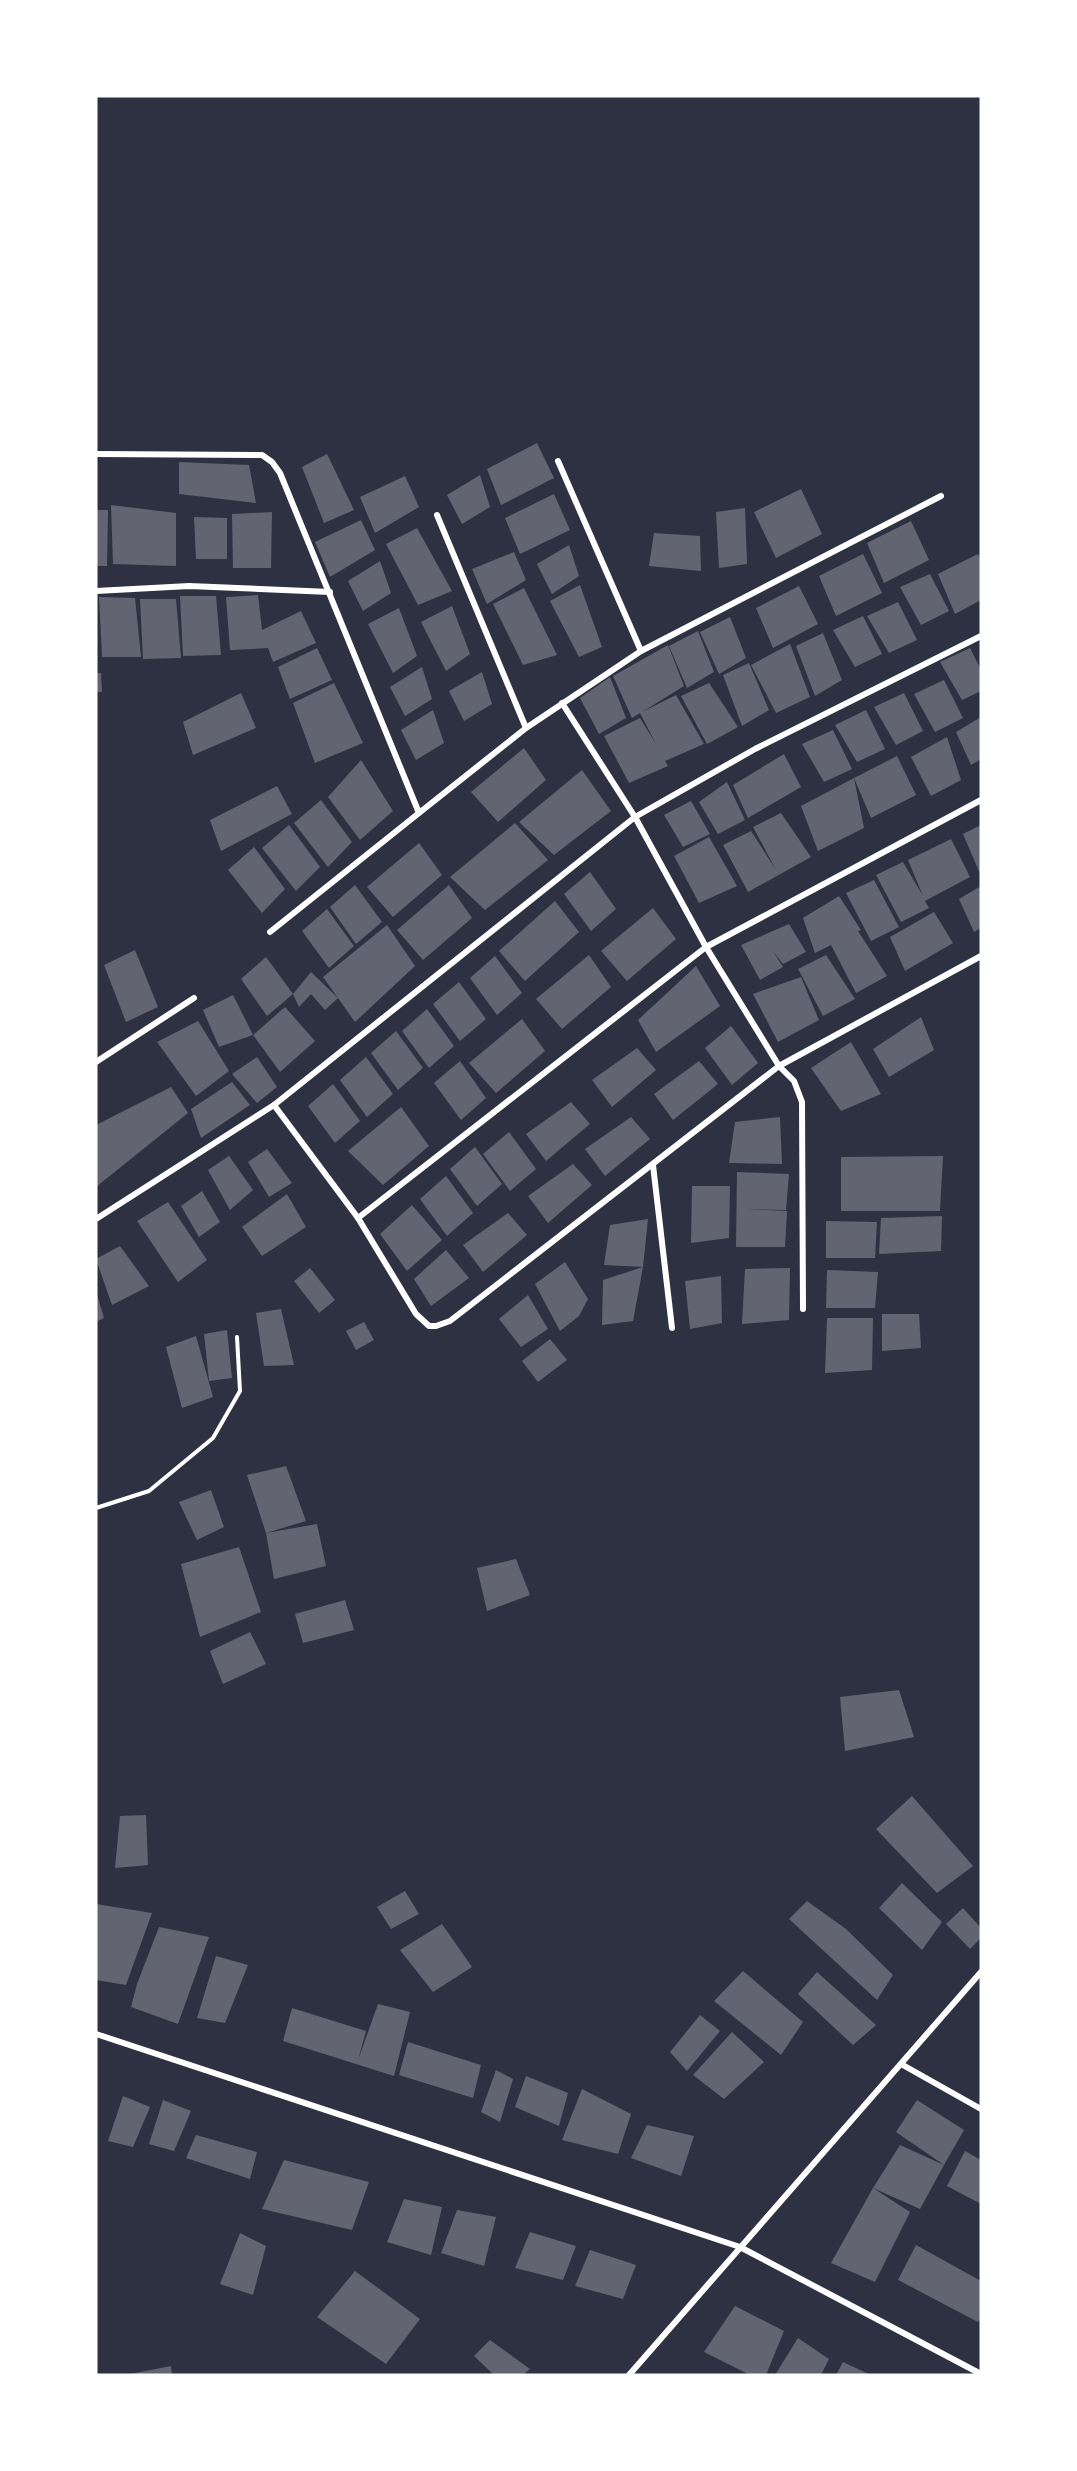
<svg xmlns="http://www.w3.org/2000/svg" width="1077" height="2471" viewBox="0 0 1077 2471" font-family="'Source Sans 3',sans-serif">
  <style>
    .building { fill: #626471 }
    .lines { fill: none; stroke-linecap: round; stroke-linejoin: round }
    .path { stroke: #fff; stroke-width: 4 }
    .minor { stroke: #fff; stroke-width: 6 }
  </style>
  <rect width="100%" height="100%" fill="#2d3142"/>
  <!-- building -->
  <g class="building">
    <polygon points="537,443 554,478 501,505 487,469"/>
    <polygon points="327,454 354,510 324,523 302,467"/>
    <polygon points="179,462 249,465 256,503 179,494"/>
    <polygon points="480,475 490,507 462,524 447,495"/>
    <polygon points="405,476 419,507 375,533 360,497"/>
    <polygon points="801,489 822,534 776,558 754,512"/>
    <polygon points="554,494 570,530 520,554 505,518"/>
    <polygon points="111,505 176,513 176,566 113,564"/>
    <polygon points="745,508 747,564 719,568 716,512"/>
    <polygon points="96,510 108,510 107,566 96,566"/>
    <polygon points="272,512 271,568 233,568 232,514"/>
    <polygon points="194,517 227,518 227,559 196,559"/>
    <polygon points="361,520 375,550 330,577 315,542"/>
    <polygon points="911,521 929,560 884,583 867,543"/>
    <polygon points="417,528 452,591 418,605 386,544"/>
    <polygon points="654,533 700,536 701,571 649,566"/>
    <polygon points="569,545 579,576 552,594 537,564"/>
    <polygon points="514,552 526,580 487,604 472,569"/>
    <polygon points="863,554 882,593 836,616 819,576"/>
    <polygon points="978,554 981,559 981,600 955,614 938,574"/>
    <polygon points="380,561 391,593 363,611 348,581"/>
    <polygon points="930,574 949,611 921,625 900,587"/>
    <polygon points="580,585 602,647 579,657 550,601"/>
    <polygon points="799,586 818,624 773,648 756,608"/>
    <polygon points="524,588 557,655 523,665 493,604"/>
    <polygon points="258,595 262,630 301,611 316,643 273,662 268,648 230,650 226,597"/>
    <polygon points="180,596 216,596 221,655 183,656"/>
    <polygon points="99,597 135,598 141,657 102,657"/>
    <polygon points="140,599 176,599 181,658 143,659"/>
    <polygon points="898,602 917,640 889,653 867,616"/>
    <polygon points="452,606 470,654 446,671 421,622"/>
    <polygon points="399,608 417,656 393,673 368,624"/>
    <polygon points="863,616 882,654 855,667 833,630"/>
    <polygon points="730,617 746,658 719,674 700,632"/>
    <polygon points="698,631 714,672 687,688 669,646"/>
    <polygon points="823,633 842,680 815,696 796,646"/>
    <polygon points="790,644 810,697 776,713 751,665"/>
    <polygon points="668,645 684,686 642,712 676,695 704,744 665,761 668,766 629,783 604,736 640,718 656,744 640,713 632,718 613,676"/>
    <polygon points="317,648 332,680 290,699 278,667"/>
    <polygon points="970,648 981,670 981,691 962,700 940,662"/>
    <polygon points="749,663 769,710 742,726 723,675"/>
    <polygon points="422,667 432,699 405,716 390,687"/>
    <polygon points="482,672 492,704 464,721 449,691"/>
    <polygon points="96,673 101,673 102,692 96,692"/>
    <polygon points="610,677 626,718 599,734 580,698"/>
    <polygon points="944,680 963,718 935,732 914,694"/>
    <polygon points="334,683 363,743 315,763 293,703"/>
    <polygon points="709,683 738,727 707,744 681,696"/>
    <polygon points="241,693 256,728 193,755 183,722"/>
    <polygon points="904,693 923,731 896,745 874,707"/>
    <polygon points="433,710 444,743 416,760 401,730"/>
    <polygon points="866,710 885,749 857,762 835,725"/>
    <polygon points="981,717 981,759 971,765 956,732"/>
    <polygon points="833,730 852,769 824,782 802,744"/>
    <polygon points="947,737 961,780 931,796 911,757"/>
    <polygon points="524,748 546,780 498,822 471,792"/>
    <polygon points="784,754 801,787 748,818 733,785"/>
    <polygon points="897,756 916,795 871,818 854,778"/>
    <polygon points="361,760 393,811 360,840 328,797"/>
    <polygon points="582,770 611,811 554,855 519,822"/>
    <polygon points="854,778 864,828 818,851 801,806"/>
    <polygon points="727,782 745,820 718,834 699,802"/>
    <polygon points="277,786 292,814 221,851 210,820"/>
    <polygon points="321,800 352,842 328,867 294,823"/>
    <polygon points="691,801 710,834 683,847 664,815"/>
    <polygon points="781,813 811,857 748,892 723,845 751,831 776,870 753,827"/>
    <polygon points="515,823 548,860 485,910 450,877"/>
    <polygon points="289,825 320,867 296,891 262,848"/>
    <polygon points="981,825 981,876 963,834"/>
    <polygon points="709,837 737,886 699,903 674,856"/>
    <polygon points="951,839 970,877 925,901 929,908 901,922 876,875 903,862 923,896 908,860"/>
    <polygon points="419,843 442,875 393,917 367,887"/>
    <polygon points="254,847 285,889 262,913 228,870"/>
    <polygon points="590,872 616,909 591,931 564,894"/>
    <polygon points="874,880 899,927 871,941 846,893"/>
    <polygon points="355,885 382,922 356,944 330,907"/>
    <polygon points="449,885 472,918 423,960 397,930"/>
    <polygon points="981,886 981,928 974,932 959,899"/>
    <polygon points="839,896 861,930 858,931 887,976 856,993 831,945 815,953 803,918"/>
    <polygon points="555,901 579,932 525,981 499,951"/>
    <polygon points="653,908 676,939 627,981 601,951"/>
    <polygon points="327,909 354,946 329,968 302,931"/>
    <polygon points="934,912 953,943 905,971 890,937"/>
    <polygon points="789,924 806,952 783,964 773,951 783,967 760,980 741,945"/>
    <polygon points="387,925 415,966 355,1022 338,998 325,1010 311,994 299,1007 293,994 311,972 338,998 323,977"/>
    <polygon points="135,950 158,1007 126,1022 104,965"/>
    <polygon points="589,955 611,987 562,1029 536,999"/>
    <polygon points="826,955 855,999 823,1016 798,969"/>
    <polygon points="495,956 522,993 497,1015 470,978"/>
    <polygon points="266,957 293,994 267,1016 241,979"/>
    <polygon points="696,966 720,1006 656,1052 638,1020"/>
    <polygon points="801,977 819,1020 778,1042 753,994"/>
    <polygon points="459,982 486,1019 460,1041 433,1004"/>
    <polygon points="233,995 253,1035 219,1047 203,1010"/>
    <polygon points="285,1007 315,1041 280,1072 253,1035"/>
    <polygon points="427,1009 454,1046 429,1068 402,1031"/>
    <polygon points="921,1017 934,1050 889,1077 873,1049"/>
    <polygon points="522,1019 545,1051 496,1093 469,1063"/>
    <polygon points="198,1021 229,1071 196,1096 157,1042"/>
    <polygon points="731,1026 758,1063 732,1085 705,1048"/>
    <polygon points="396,1031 423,1068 398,1090 371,1053"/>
    <polygon points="851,1042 881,1094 841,1111 811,1068"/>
    <polygon points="637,1048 656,1070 612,1107 592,1080"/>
    <polygon points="257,1057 277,1087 257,1103 232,1074"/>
    <polygon points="366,1057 393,1094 367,1117 340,1080"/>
    <polygon points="460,1061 486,1098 461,1120 434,1083"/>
    <polygon points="699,1061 718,1084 673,1120 654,1094"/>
    <polygon points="232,1082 250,1105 201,1138 191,1109"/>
    <polygon points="333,1084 360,1121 335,1143 308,1106"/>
    <polygon points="171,1087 188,1113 96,1187 96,1125"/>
    <polygon points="571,1102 590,1124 546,1161 526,1134"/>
    <polygon points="401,1107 429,1146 383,1185 348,1151"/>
    <polygon points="631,1117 650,1139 605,1176 585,1149"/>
    <polygon points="780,1117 782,1164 729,1163 735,1122"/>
    <polygon points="509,1132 536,1169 510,1191 483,1154"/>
    <polygon points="475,1147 502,1184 477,1206 450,1169"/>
    <polygon points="267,1149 292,1183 269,1197 248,1162"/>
    <polygon points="229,1156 253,1190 230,1210 208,1170"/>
    <polygon points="943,1156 940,1211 841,1211 841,1157"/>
    <polygon points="573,1164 592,1185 548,1223 528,1196"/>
    <polygon points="737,1172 789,1174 786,1210 746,1209 787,1211 785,1247 736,1247"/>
    <polygon points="446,1176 473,1213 447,1236 420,1199"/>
    <polygon points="692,1186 730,1186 729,1238 691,1243"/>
    <polygon points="202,1191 220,1222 199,1237 181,1206"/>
    <polygon points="287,1194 306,1227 262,1256 242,1227"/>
    <polygon points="168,1202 207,1260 178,1282 137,1221"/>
    <polygon points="412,1205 442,1240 407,1271 380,1234"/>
    <polygon points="508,1213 527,1235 483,1272 463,1245"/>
    <polygon points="942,1216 941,1251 879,1254 881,1218"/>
    <polygon points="648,1219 643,1267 604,1265 610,1225"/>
    <polygon points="826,1221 877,1222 875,1258 826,1258"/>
    <polygon points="120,1246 149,1286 112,1305 96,1259"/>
    <polygon points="446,1250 469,1278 431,1306 414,1279"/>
    <polygon points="565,1262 588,1299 579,1316 560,1331 535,1284"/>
    <polygon points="643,1267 633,1321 602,1325 603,1280"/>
    <polygon points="310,1268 335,1300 319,1313 294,1281"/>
    <polygon points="790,1268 789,1320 742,1324 745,1269"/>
    <polygon points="827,1270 878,1272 875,1308 826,1308"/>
    <polygon points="721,1276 722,1323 690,1329 685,1281"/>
    <polygon points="96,1291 104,1318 96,1322"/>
    <polygon points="528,1295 548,1329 521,1347 499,1319"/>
    <polygon points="281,1309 294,1365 264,1366 256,1313"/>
    <polygon points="882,1314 919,1314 921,1348 882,1351"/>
    <polygon points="827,1318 873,1318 872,1370 825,1373"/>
    <polygon points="364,1322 374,1340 356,1350 346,1331"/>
    <polygon points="227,1330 232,1378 209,1381 204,1334"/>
    <polygon points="196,1336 213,1397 182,1408 166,1347"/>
    <polygon points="550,1339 567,1360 538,1382 522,1361"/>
    <polygon points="286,1466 306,1521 266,1533 247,1475"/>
    <polygon points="211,1490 224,1527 197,1540 179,1502"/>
    <polygon points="317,1524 326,1566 274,1579 266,1533"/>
    <polygon points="239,1547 261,1612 200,1637 181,1564"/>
    <polygon points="516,1559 530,1595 487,1611 477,1568"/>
    <polygon points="345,1600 354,1630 303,1643 295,1614"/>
    <polygon points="250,1632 266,1664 223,1684 210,1651"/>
    <polygon points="899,1690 914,1737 845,1751 840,1697"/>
    <polygon points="912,1796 973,1866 937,1893 876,1829"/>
    <polygon points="146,1815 148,1865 115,1868 120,1816"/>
    <polygon points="902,1883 942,1922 922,1950 879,1908"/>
    <polygon points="405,1891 419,1914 391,1929 377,1907"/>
    <polygon points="807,1901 846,1929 893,1975 877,2000 789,1919"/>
    <polygon points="96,1904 152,1913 126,1985 96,1980"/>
    <polygon points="963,1908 981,1928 981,1938 970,1949 946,1924"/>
    <polygon points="442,1924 472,1967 433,1992 400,1950"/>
    <polygon points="159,1927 209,1937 178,2024 131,2007 137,1984"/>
    <polygon points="216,1956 248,1965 225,2023 197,2018"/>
    <polygon points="743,1971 803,2022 781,2055 714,2001"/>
    <polygon points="817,1972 876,2025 853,2045 798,1994"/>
    <polygon points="378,2004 410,2012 394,2076 283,2041 292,2008 366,2031 358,2060"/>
    <polygon points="700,2015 720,2031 687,2071 670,2052"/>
    <polygon points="732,2032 764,2062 724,2099 693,2075"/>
    <polygon points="408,2042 481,2065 473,2098 399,2075"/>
    <polygon points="496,2070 513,2079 500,2122 481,2112"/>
    <polygon points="526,2076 568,2093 559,2126 515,2107"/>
    <polygon points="582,2089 631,2114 618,2154 562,2140"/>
    <polygon points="123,2096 150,2107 133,2147 108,2141"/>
    <polygon points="163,2100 191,2111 174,2151 149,2144"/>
    <polygon points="917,2100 964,2130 944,2165 896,2132"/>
    <polygon points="647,2125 694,2136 681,2176 631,2158"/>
    <polygon points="196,2135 257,2152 250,2179 186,2158"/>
    <polygon points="900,2145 944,2165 920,2209 873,2188"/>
    <polygon points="965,2151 981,2160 981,2204 947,2186"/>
    <polygon points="284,2160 369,2182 352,2230 262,2209"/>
    <polygon points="873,2188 910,2212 875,2282 831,2263"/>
    <polygon points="404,2199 442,2207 431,2255 387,2242"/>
    <polygon points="457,2210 496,2217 484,2266 441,2253"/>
    <polygon points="530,2232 576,2246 563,2280 515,2268"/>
    <polygon points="240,2233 266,2246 253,2295 220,2284"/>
    <polygon points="916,2245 981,2281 981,2317 978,2322 898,2280"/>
    <polygon points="590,2250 636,2265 623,2299 575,2286"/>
    <polygon points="355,2271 420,2319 386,2364 317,2317"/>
    <polygon points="735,2306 784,2331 766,2375 750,2375 704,2352"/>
    <polygon points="798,2338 829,2359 821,2375 775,2375"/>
    <polygon points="490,2340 530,2369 523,2375 494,2375 474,2356"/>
    <polygon points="843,2362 871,2375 836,2375"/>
    <polygon points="171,2366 172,2375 130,2375 130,2374"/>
  </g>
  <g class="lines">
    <!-- path -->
    <polyline class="path" points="96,1508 149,1491 213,1438 240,1391 237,1337"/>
    <!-- minor -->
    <g class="minor">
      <polyline points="96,454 262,455 272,462 280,473 419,813 270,932"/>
      <polyline points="558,461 641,651"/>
      <polyline points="437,515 526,728"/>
      <polyline points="96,591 189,586 330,592"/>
      <polyline points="419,813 526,728 641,651 941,496"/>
      <polyline points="96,1062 194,998"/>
      <polyline points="274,1105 358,1218 416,1314 429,1326 436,1326 450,1321 779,1066 981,956"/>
      <polyline points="653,1165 672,1328"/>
      <polyline points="358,1218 706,947 981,800"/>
      <polyline points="96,1219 274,1105 635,817 562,703"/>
      <polyline points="803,1309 802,1102 794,1081 779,1066 706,947 635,817 755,749 981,636"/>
      <polyline points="96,2034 740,2247 981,2374"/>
      <polyline points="901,2064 981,2109"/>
      <polyline points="629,2375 981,1972"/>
    </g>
  </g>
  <!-- border -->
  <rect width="1077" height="2471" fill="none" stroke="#ffffff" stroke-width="195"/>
</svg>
